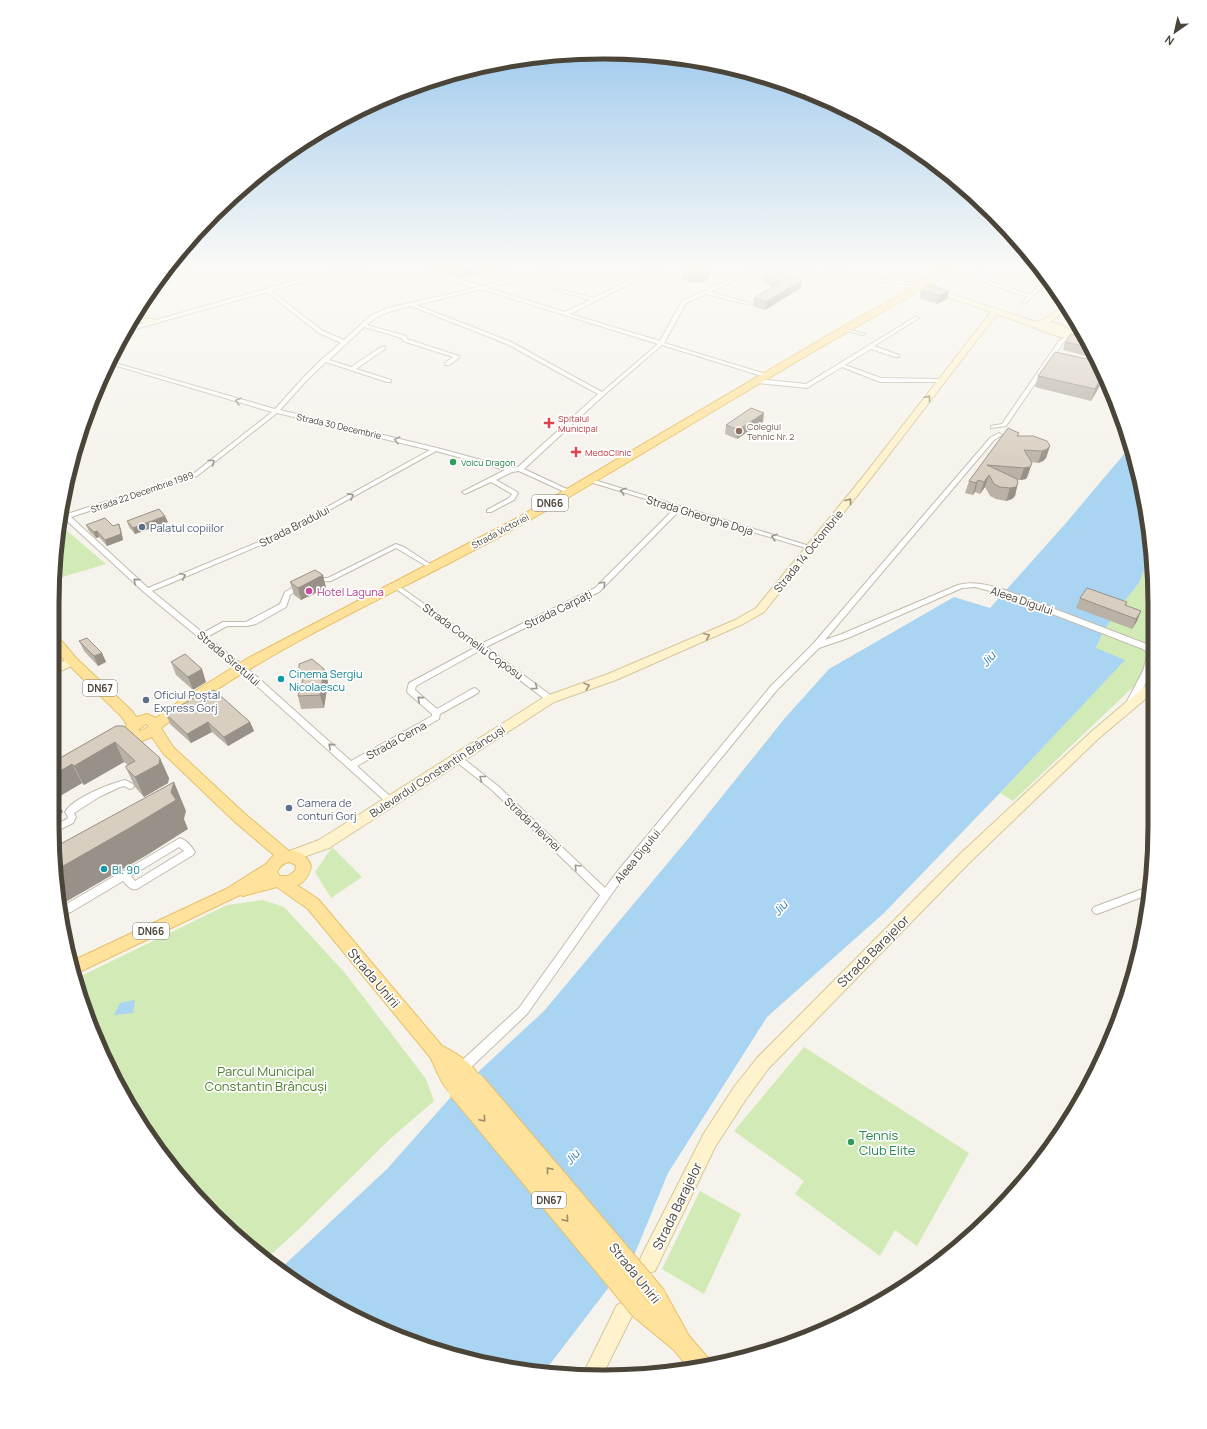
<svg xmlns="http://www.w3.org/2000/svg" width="1207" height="1429" viewBox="0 0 1207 1429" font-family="Manrope,sans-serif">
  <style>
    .green { fill: #d2eab5 }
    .water { fill: #a9d4f2 }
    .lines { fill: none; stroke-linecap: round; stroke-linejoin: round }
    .street-casing { stroke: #c2bbae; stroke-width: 2 }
    .secondary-casing { stroke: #d6c79b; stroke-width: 2 }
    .primary-casing { stroke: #e6c16a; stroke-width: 2 }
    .street { fill: #fff; fill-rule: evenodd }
    .secondary { fill: #fff3cd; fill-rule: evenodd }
    .primary { fill: #ffe39c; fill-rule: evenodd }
    .primary-bridge-far1-casing { stroke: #e6c16a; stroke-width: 18; stroke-linecap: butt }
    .primary-bridge-casing { stroke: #e6c16a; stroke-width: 22; stroke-linecap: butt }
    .primary-bridge-far1 { stroke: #ffe39c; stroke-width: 16 }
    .primary-bridge { stroke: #ffe39c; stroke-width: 20 }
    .wall { fill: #bab2a6 }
    .shaded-wall { fill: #979187 }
    .building { fill: #d8cfc1; stroke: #979187 }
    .oneway { stroke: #9c937c }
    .oneway2 { stroke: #9c9892 }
    .oneway3 { stroke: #9c8c66 }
    .health-dot { fill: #e0444e; stroke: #fff; stroke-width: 1.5 }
    .education-dot { fill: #8d6e63; stroke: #fff; stroke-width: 1.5 }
    .leisure-dot { fill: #2e9e5b; stroke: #fff; stroke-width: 1.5 }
    .service-dot { fill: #5c6f8a; stroke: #fff; stroke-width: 1.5 }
    .hotel-dot { fill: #d1479c; stroke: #fff; stroke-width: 1.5 }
    .culture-dot { fill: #0f9aa8; stroke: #fff; stroke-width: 1.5 }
    .labels { text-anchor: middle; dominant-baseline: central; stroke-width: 3.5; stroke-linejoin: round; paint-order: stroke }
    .far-health-label { font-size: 9px; fill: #be3a42; stroke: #fff; text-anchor: start }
    .far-street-label { font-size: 9px; fill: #4b4439; stroke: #fff }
    .far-education-label { font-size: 9px; fill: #785e54; stroke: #fff; text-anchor: start }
    .far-leisure-label { font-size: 9px; fill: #27864d; stroke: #fff; text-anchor: start }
    .shield { fill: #fff; stroke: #817c74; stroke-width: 1 }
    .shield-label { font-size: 10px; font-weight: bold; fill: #4b4439 }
    .street-label { font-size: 11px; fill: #4b4439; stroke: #fff }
    .service-label { font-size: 11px; fill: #4e5e75; stroke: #fff; text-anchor: start }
    .hotel-label { font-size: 11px; fill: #b23c85; stroke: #fff; text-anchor: start }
    .culture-label { font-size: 11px; fill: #0d838f; stroke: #fff; text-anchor: start }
    .water-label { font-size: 12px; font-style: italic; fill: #2e7ab2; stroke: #fff }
    .near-street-label { font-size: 13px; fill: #4b4439; stroke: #fff }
    .near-park-label { font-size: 13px; fill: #4a7f2a; stroke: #fff }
    .near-leisure-label { font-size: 13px; fill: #27864d; stroke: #fff; text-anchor: start }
    .rim { fill: none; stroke: #4b4439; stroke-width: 5 }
  </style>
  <rect width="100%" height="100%" fill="#f6f3ec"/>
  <!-- green -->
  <g class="green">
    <polygon points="59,524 106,564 56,579 57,532"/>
    <polygon points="1150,554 1155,603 1155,671 1130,690 1013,801 1000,793 1124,660 1096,649 1103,632 1119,608 1139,583"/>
    <polygon points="332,847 362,877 331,898 315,872"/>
    <polygon points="263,900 284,907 345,973 426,1079 434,1101 390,1139 299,1229 267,1258 189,1189 109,1070 75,979 227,905"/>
    <polygon points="804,1047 969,1153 917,1246 895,1230 880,1256 795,1194 804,1181 734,1131"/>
    <polygon points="700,1191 741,1214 704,1294 662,1269"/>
  </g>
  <!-- water -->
  <g class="water">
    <polygon points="1130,447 1144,496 1150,554 1139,583 1119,608 1103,632 1096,648 1125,660 1000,793 884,913 767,1017 668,1173 635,1253 544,1372 532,1372 393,1335 297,1284 280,1269 387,1169 450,1098 544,1011 687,840 785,718 829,669 954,597 990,608 1066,523"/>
    <polygon points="135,1000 133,1013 114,1015 120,1003"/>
  </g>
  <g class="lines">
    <!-- street casing -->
    <g class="street-casing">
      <g id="street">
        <path d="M 359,269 L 368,269 L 318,277 L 271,291 L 323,331 L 344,340 L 370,316 L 388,308 L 476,288 L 451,280 L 428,269 L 433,269 L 455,278 L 482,286 L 555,269 L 561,269 L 561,270 L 487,288 L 565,312 L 590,300 L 555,290 L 555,288 L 593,298 L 654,269 L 659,269 L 570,314 L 660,341 L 682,301 L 752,269 L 766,269 L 827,274 L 836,269 L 841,269 L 833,275 L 916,283 L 918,284 L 916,285 L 756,270 L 710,292 L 750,303 L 750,305 L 706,294 L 686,303 L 664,343 L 769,375 L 769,377 L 765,377 L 662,345 L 604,395 L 524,469 L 571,491 L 571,493 L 567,493 L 519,471 L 512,472 L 496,480 L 517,492 L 518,493 L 514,500 L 491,512 L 487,512 L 487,510 L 509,498 L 512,494 L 491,482 L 467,493 L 465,494 L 462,492 L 505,470 L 436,451 L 284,535 L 152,591 L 203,633 L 223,622 L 246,622 L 250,620 L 280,604 L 285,592 L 299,584 L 303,584 L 304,585 L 303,586 L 290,595 L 286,607 L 256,624 L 247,626 L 227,626 L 207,637 L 255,675 L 351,761 L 432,716 L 432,714 L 408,693 L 407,691 L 409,683 L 476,647 L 392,586 L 391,585 L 392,584 L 396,584 L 481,644 L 595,588 L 675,508 L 587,481 L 587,479 L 591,479 L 813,547 L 814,548 L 813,549 L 809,549 L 680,510 L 599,592 L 486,647 L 553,697 L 554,699 L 553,701 L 547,701 L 481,650 L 416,686 L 415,690 L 437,709 L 472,689 L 475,688 L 479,691 L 478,693 L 440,714 L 439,719 L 357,766 L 393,799 L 394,801 L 393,803 L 387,803 L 249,679 L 145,593 L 65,519 L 59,521 L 60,517 L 62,516 L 60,515 L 61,510 L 67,514 L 193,474 L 272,412 L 107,363 L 108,361 L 275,409 L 303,378 L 322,359 L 341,343 L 319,333 L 267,292 L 135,329 L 131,329 L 131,327 L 316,275 ZM 481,289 L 658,344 L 602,392 L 511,342 L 416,305 ZM 411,306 L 507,344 L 598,394 L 518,467 L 511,468 L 437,448 L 280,410 L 307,380 L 326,362 L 387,382 L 391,382 L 391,380 L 356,369 L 385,349 L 385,347 L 381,347 L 351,367 L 329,360 L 364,327 L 402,338 L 403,341 L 453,357 L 445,363 L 445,365 L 449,365 L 459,358 L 459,356 L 407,339 L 406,336 L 367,325 C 379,313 394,310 411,306 ZM 277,413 L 430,450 L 280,533 L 148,588 L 71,517 L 197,476 Z"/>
        <polygon points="980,269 984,269 978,275 981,278 1030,295 1046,279 1049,281 1024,304 1022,303 1028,297 977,280 974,275"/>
        <polygon points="915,317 919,318 874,346 899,355 899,357 895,357 871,349 845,365 881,378 941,379 944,381 943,382 880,382 842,367 807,388 758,383 755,381 758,379 806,384"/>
        <polygon points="843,328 865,334 863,335 843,330"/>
        <polygon points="1067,336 1072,337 1063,343 1006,426 991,428 991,426 1002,424 1059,341"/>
        <path d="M 999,433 L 1002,435 L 994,440 L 825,640 L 842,634 L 958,585 C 973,581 988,585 1002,589 L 1149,645 L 1155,650 C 1155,670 1143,688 1133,705 L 1130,706 L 1126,703 L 1143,671 L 1148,653 L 1143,649 L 998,593 L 975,587 L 962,588 L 848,638 L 819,648 L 777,690 L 623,878 L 527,1014 L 466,1072 L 462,1073 L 458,1072 L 457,1068 L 458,1064 L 519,1008 L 600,895 L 492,790 L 454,760 L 453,758 L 454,756 L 460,756 L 498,786 L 605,888 L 617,872 L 771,686 L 813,644 L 990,438 Z"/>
        <polygon points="396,544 404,547 433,566 430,568 428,567 396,548 331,581 314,582 311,580 314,578 328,578"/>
        <path d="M 125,780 L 133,784 L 134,786 L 133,788 L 130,789 L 124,786 L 120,787 L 99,797 L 74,813 L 76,817 L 73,823 L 53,833 L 52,826 L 67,819 L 68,817 L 65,812 C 73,798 109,784 125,780 Z"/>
        <path d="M 180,838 C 186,840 192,847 195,852 L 193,855 L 137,889 C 131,891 127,885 123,881 L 71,912 L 64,914 L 63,906 L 118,874 L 120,871 L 124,871 ZM 179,847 L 184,851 L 135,881 L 131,876 Z"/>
        <polygon points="1148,887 1147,895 1097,914 1094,913 1092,910 1094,907"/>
      </g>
    </g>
    <!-- secondary casing -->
    <g class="secondary-casing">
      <g id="secondary">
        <polygon points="184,269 191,269 154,291 151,292 155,285"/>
        <polygon points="932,288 1036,322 1043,320 1066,304 1068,309 1050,322 1059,324 1079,335 1072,338 1060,337 997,314 868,482 764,612 743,624 616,680 554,702 329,848 292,861 287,860 285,856 287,852 319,840 546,696 608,674 735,620 756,608 862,478 991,312 930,291 930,289"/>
        <polygon points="135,318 152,319 156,321 152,323 132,322"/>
        <polygon points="132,323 137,328 125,333"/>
        <polygon points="112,355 115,357 110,366 106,366"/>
        <polygon points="72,657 76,658 78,661 76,664 54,674 55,665"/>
        <polygon points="1155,680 1155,691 1099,738 969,863 769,1068 746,1099 715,1147 655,1271 648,1273 641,1271 639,1264 641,1257 703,1135 734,1087 757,1058 959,855 1091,732 1151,681"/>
        <polygon points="624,1302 631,1305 634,1312 604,1372 584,1372 617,1305"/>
      </g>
    </g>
    <!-- primary casing -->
    <g class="primary-casing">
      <g id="primary">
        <path d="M 940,269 L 948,269 L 935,282 L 930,283 L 935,286 L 934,290 L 922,291 L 917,290 L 911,296 C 781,368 656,447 528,521 C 406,590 274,643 161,728 L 173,747 L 245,814 L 289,851 C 300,849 308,857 311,866 C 309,874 306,882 297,885 L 318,899 L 442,1046 C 456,1053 473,1063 480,1078 L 477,1084 L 471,1086 L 465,1084 L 467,1089 L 464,1095 L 458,1097 C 443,1092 437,1070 430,1057 L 308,909 L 277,887 L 243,896 L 240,895 L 73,975 L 70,962 L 226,889 L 266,864 L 274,855 L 235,822 L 163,753 L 152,737 L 142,741 L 128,737 L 124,730 L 127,725 L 122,717 L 68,664 L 55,649 L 55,637 L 59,638 L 76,658 L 132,711 L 136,717 L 147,714 L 156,718 L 182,699 L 250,657 L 519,517 L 842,327 L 905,292 L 913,282 L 929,278 ZM 146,724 L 148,725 L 148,727 L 141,731 L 138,730 ZM 289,862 L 296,865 L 295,871 L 288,876 L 280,876 L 277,872 C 280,866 283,863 289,862 Z"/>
        <polygon points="656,1286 663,1289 689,1336 708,1358 710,1363 689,1369 674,1350 634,1317 631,1310 634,1303 641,1300 649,1303 646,1296 649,1289"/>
      </g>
    </g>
    <!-- street -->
    <use href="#street" class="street"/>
    <!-- secondary -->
    <use href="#secondary" class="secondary"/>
    <!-- primary -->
    <use href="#primary" class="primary"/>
    <!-- primary-bridge-far1 casing -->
    <g class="primary-bridge-far1-casing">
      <polyline id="primary-bridge-far1" points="471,1078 476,1084"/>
    </g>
    <!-- primary-bridge casing -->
    <g class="primary-bridge-casing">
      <g id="primary-bridge">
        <polyline points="475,1083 656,1296"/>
        <polyline points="458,1089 641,1310"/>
      </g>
    </g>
    <!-- primary-bridge-far1 -->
    <use href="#primary-bridge-far1" class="primary-bridge-far1"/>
    <!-- primary-bridge -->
    <use href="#primary-bridge" class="primary-bridge"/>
  </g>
  <!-- wall -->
  <g class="wall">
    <polygon points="439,269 520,269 477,273 477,274 460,278 439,270"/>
    <polygon points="689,269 710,269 710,278 699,283 694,281 690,283 681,279 682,272"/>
    <polygon points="763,276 802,280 801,288 765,310 753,306 754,298 773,287 762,283"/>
    <polygon points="921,290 947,299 937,304 919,298"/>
    <polygon points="1083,337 1094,358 1063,350 1065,342"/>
    <polygon points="1096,361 1105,377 1091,401 1035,387 1038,376"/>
    <polygon points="763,422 737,439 725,434 726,425"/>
    <polygon points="1019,433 1018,436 1050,446 1046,458 1043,461 1038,463 1031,462 1028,475 1026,479 1020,480 1017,480 1015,496 1012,499 1006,501 996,499 990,496 985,487 980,494 975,492 973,495 965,493 969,481"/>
    <polygon points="127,521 168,522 135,534 129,527"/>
    <polygon points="119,524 121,530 123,540 107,546 99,537 96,538 89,531 86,525 113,526"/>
    <polygon points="323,575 326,588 301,600 294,595 290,582"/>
    <polygon points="1080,598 1127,602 1126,606 1141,611 1137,621 1132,629 1076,608"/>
    <polygon points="79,641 102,653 106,662 98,666 84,651"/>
    <polygon points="171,662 206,682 193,690 176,675"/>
    <polygon points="324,669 328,682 324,708 301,709 298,696 302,682 299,670"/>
    <polygon points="199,698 250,722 254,731 228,746 212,732 191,743 170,724 166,714"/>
    <polygon points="116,726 169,778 168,783 144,797 135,787 126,768 128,765 124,762 84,785 82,783 55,799 63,812 52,819 53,762"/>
  </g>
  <!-- shaded-wall -->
  <g class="shaded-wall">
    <polygon points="459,269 477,269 477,274 460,278"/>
    <polygon points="706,269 710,269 709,271 710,271 710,278 699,283 700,275"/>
    <polygon points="695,273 694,281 690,283 690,275"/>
    <polygon points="802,280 801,288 765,310 766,302"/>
    <polygon points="949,291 947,299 937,304 939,296"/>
    <polygon points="1103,374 1105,377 1091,401 1095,389"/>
    <polygon points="764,413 763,422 737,439 738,430"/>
    <polygon points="1050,446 1046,458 1043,461 1038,463 1042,451"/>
    <polygon points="1032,463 1028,475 1026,479 1020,480 1024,468"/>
    <polygon points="989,475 985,487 980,494 984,482"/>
    <polygon points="978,480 975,492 973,495 976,483"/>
    <polygon points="1018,483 1015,496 1012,499 1006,501 1010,488"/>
    <polygon points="165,516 168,522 135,534 133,528"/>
    <polygon points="119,524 121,530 123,540 107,546 105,540"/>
    <polygon points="97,531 99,537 96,538 94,532"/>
    <polygon points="323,575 326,588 301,600 298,588"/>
    <polygon points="1141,611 1137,621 1132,629 1136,619"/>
    <polygon points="102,653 106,662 98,666 94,656"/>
    <polygon points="202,669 206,682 193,690 188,677"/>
    <polygon points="324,669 328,682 324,708 320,695"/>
    <polygon points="208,722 212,732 191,743 187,734"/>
    <polygon points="250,722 254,731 228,746 224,737"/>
    <polygon points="115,742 124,762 84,785 74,766"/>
    <polygon points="160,758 169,778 168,783 144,797 135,777"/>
    <polygon points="72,764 82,783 55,799 63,812 52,819 53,775"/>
    <polygon points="174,782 186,811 184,819 188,829 147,855 62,904 58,869 171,792"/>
    <polygon points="105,1043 109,1049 110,1053 106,1061 103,1053"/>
  </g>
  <!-- building -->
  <g class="building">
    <polygon points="689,269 706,269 710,271 700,275 695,273 690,275 682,272"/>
    <polygon points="771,271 802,280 766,302 754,298 782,281 763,276"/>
    <polygon points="929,285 949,291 939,296 921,290"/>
    <polygon points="1071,334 1083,337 1089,347 1065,342"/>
    <polygon points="1055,352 1096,361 1103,374 1095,389 1038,376"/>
    <polygon points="751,408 764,413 738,430 726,425"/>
    <polygon points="1008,428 1019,433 1017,436 1033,436 1047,441 1050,446 1047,449 1042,451 1024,450 1032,463 1030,467 1024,468 987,465 1017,479 1018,483 1016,487 1010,488 1000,487 994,484 989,475 984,482 978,480 976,483 969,481"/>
    <polygon points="159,509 165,516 133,528 127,521"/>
    <polygon points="105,518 113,526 119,524 121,534 105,540 97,531 94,532 86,525"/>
    <polygon points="315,570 323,575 298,588 290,582"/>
    <polygon points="1087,588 1127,602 1125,605 1141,611 1136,619 1080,598"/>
    <polygon points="87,638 102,653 94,656 79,641"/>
    <polygon points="185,654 202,669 188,677 171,662"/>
    <polygon points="312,659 324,669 320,695 298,696 305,673 299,670 299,664"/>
    <polygon points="214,690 250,722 224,737 208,722 187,734 166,714 197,696 199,698"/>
    <polygon points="116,726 124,726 160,758 159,764 135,777 126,768 126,766 135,761 115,742 74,766 72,764 53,775 53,762"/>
    <polygon points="174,782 171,792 176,800 133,826 58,869 55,847"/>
    <polygon points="99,1042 100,1042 105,1043 106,1047 103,1053"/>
  </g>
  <!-- one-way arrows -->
  <defs><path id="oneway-chevron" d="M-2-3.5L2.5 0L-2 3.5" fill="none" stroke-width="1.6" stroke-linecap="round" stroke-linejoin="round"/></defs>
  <g class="oneway">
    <use href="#oneway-chevron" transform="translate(928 398) rotate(-52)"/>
    <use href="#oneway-chevron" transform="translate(849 501) rotate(-52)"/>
    <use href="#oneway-chevron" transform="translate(707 636) rotate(-23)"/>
    <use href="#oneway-chevron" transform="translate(587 686) rotate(-19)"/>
  </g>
  <g class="oneway2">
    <use href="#oneway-chevron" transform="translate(238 401) rotate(-164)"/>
    <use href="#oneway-chevron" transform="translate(397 440) rotate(-166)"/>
    <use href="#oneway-chevron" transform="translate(212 462) rotate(-39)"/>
    <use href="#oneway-chevron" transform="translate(623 491) rotate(-162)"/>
    <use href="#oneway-chevron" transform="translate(351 496) rotate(-29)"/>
    <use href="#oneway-chevron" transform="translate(774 537) rotate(-163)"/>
    <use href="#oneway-chevron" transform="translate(183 576) rotate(-23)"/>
    <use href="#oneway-chevron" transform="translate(136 581) rotate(-139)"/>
    <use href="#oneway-chevron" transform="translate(603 584) rotate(-45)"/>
    <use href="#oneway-chevron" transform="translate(535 687) rotate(37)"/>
    <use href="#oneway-chevron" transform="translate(420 699) rotate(-140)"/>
    <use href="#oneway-chevron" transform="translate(331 746) rotate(-139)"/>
    <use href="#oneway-chevron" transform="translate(482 778) rotate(-142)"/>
    <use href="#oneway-chevron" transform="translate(577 867) rotate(-135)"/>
  </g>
  <g class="oneway3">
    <use href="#oneway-chevron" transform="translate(483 1119) rotate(50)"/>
    <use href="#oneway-chevron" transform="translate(549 1170) rotate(-130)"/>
    <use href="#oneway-chevron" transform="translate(566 1219) rotate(50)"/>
  </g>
  <!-- sky -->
  <linearGradient id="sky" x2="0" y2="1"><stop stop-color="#8fc1ec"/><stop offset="0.57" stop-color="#fbfaf6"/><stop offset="1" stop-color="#fbfaf6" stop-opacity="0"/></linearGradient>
  <rect width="1207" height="469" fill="url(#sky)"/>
  <!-- markers -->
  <g class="health-dot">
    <path d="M547 417h4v4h4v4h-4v4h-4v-4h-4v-4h4z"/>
    <path d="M574 446h4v4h4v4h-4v4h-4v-4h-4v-4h4z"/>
  </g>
  <circle class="education-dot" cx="739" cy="431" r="4"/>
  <g class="leisure-dot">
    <circle cx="453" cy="462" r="4"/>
    <circle cx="851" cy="1142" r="4"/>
  </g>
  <g class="service-dot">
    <circle cx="142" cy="527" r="4"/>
    <circle cx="146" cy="700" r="4"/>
    <circle cx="289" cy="808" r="4"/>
  </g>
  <circle class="hotel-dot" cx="309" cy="591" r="4"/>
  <g class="culture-dot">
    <circle cx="281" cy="679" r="4"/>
    <circle cx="104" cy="869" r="4"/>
  </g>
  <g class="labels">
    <!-- far-health labels -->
    <g class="far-health-label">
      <text x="558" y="418">Spitalul<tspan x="558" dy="10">Municipal</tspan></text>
      <text x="585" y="452">MedoClinic</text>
    </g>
    <!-- far-street labels -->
    <g class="far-street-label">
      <text transform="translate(339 426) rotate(13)">Strada 30 Decembrie</text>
      <text transform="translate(142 492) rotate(-19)">Strada 22 Decembrie 1989</text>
      <text transform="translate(500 531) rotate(-28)">Strada Victoriei</text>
    </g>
    <!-- far-education labels -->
    <g class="far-education-label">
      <text x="747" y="426">Colegiul<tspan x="747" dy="10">Tehnic Nr. 2</tspan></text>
    </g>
    <!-- far-leisure labels -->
    <g class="far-leisure-label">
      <text x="461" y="462">Voicu Dragon</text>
    </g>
    <!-- shield labels -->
    <g class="shield">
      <rect x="532" y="495" width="36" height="16" rx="3"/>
      <rect x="83" y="680" width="34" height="16" rx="3"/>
      <rect x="133" y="923" width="36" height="16" rx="3"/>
      <rect x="532" y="1192" width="34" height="16" rx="3"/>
    </g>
    <g class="shield-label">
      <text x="550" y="503">DN66</text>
      <text x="100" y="688">DN67</text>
      <text x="151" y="931">DN66</text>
      <text x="549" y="1200">DN67</text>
    </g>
    <!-- street labels -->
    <g class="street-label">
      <text transform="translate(700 515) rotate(17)">Strada Gheorghe Doja</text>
      <text transform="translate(294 526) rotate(-27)">Strada Bradului</text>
      <text transform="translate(808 551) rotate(-51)">Strada 14 Octombrie</text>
      <text transform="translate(1022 600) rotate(19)">Aleea Digului</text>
      <text transform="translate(558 609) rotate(-26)">Strada Carpați</text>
      <text transform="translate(473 641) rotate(36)">Strada Corneliu Coposu</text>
      <text transform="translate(229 658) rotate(40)">Strada Siretului</text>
      <text transform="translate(396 740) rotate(-29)">Strada Cerna</text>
      <text transform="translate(437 771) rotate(-33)">Bulevardul Constantin Brâncuși</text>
      <text transform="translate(533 824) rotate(43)">Strada Plevnei</text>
      <text transform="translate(637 856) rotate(-51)">Aleea Digului</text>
    </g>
    <!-- service labels -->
    <g class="service-label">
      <text x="150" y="527">Palatul copiilor</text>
      <text x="154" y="694">Oficiul Poştal<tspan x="154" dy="13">Express Gorj</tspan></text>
      <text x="297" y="802">Camera de<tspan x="297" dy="13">conturi Gorj</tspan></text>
    </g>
    <!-- hotel labels -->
    <g class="hotel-label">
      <text x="317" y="591">Hotel Laguna</text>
    </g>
    <!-- culture labels -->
    <g class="culture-label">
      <text x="289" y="673">Cinema Sergiu<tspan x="289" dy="13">Nicolaescu</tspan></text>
      <text x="112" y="869">Bl. 90</text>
    </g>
    <!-- water labels -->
    <g class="water-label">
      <text transform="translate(988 659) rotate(-50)">Jiu</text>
      <text transform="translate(780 908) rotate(-50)">Jiu</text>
      <text transform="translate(572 1157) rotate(-50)">Jiu</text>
    </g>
    <!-- near-street labels -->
    <g class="near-street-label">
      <text transform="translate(873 951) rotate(-45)">Strada Barajelor</text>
      <text transform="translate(374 978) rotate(50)">Strada Unirii</text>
      <text transform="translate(677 1206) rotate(-64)">Strada Barajelor</text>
      <text transform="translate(635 1273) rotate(51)">Strada Unirii</text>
    </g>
    <!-- near-park labels -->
    <g class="near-park-label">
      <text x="266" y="1071">Parcul Municipal<tspan x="266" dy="15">Constantin Brâncuși</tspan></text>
    </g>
    <!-- near-leisure labels -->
    <g class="near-leisure-label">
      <text x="859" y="1135">Tennis<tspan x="859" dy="15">Club Elite</tspan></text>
    </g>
  </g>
  <!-- crop -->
  <path d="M0 0H1207V1429H0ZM603 59H604A544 544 0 0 1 1148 603V826A544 544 0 0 1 604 1370H603A544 544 0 0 1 59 826V603A544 544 0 0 1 603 59Z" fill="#fff" fill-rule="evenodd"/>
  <path class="rim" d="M603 59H604A544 544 0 0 1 1148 603V826A544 544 0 0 1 604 1370H603A544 544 0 0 1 59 826V603A544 544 0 0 1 603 59Z"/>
  <!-- north arrow -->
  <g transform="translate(1175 32) rotate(214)" stroke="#ffffff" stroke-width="3" paint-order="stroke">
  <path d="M0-3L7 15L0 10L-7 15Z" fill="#4b4439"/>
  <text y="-6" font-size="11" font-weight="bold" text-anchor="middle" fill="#4b4439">N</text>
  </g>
</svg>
